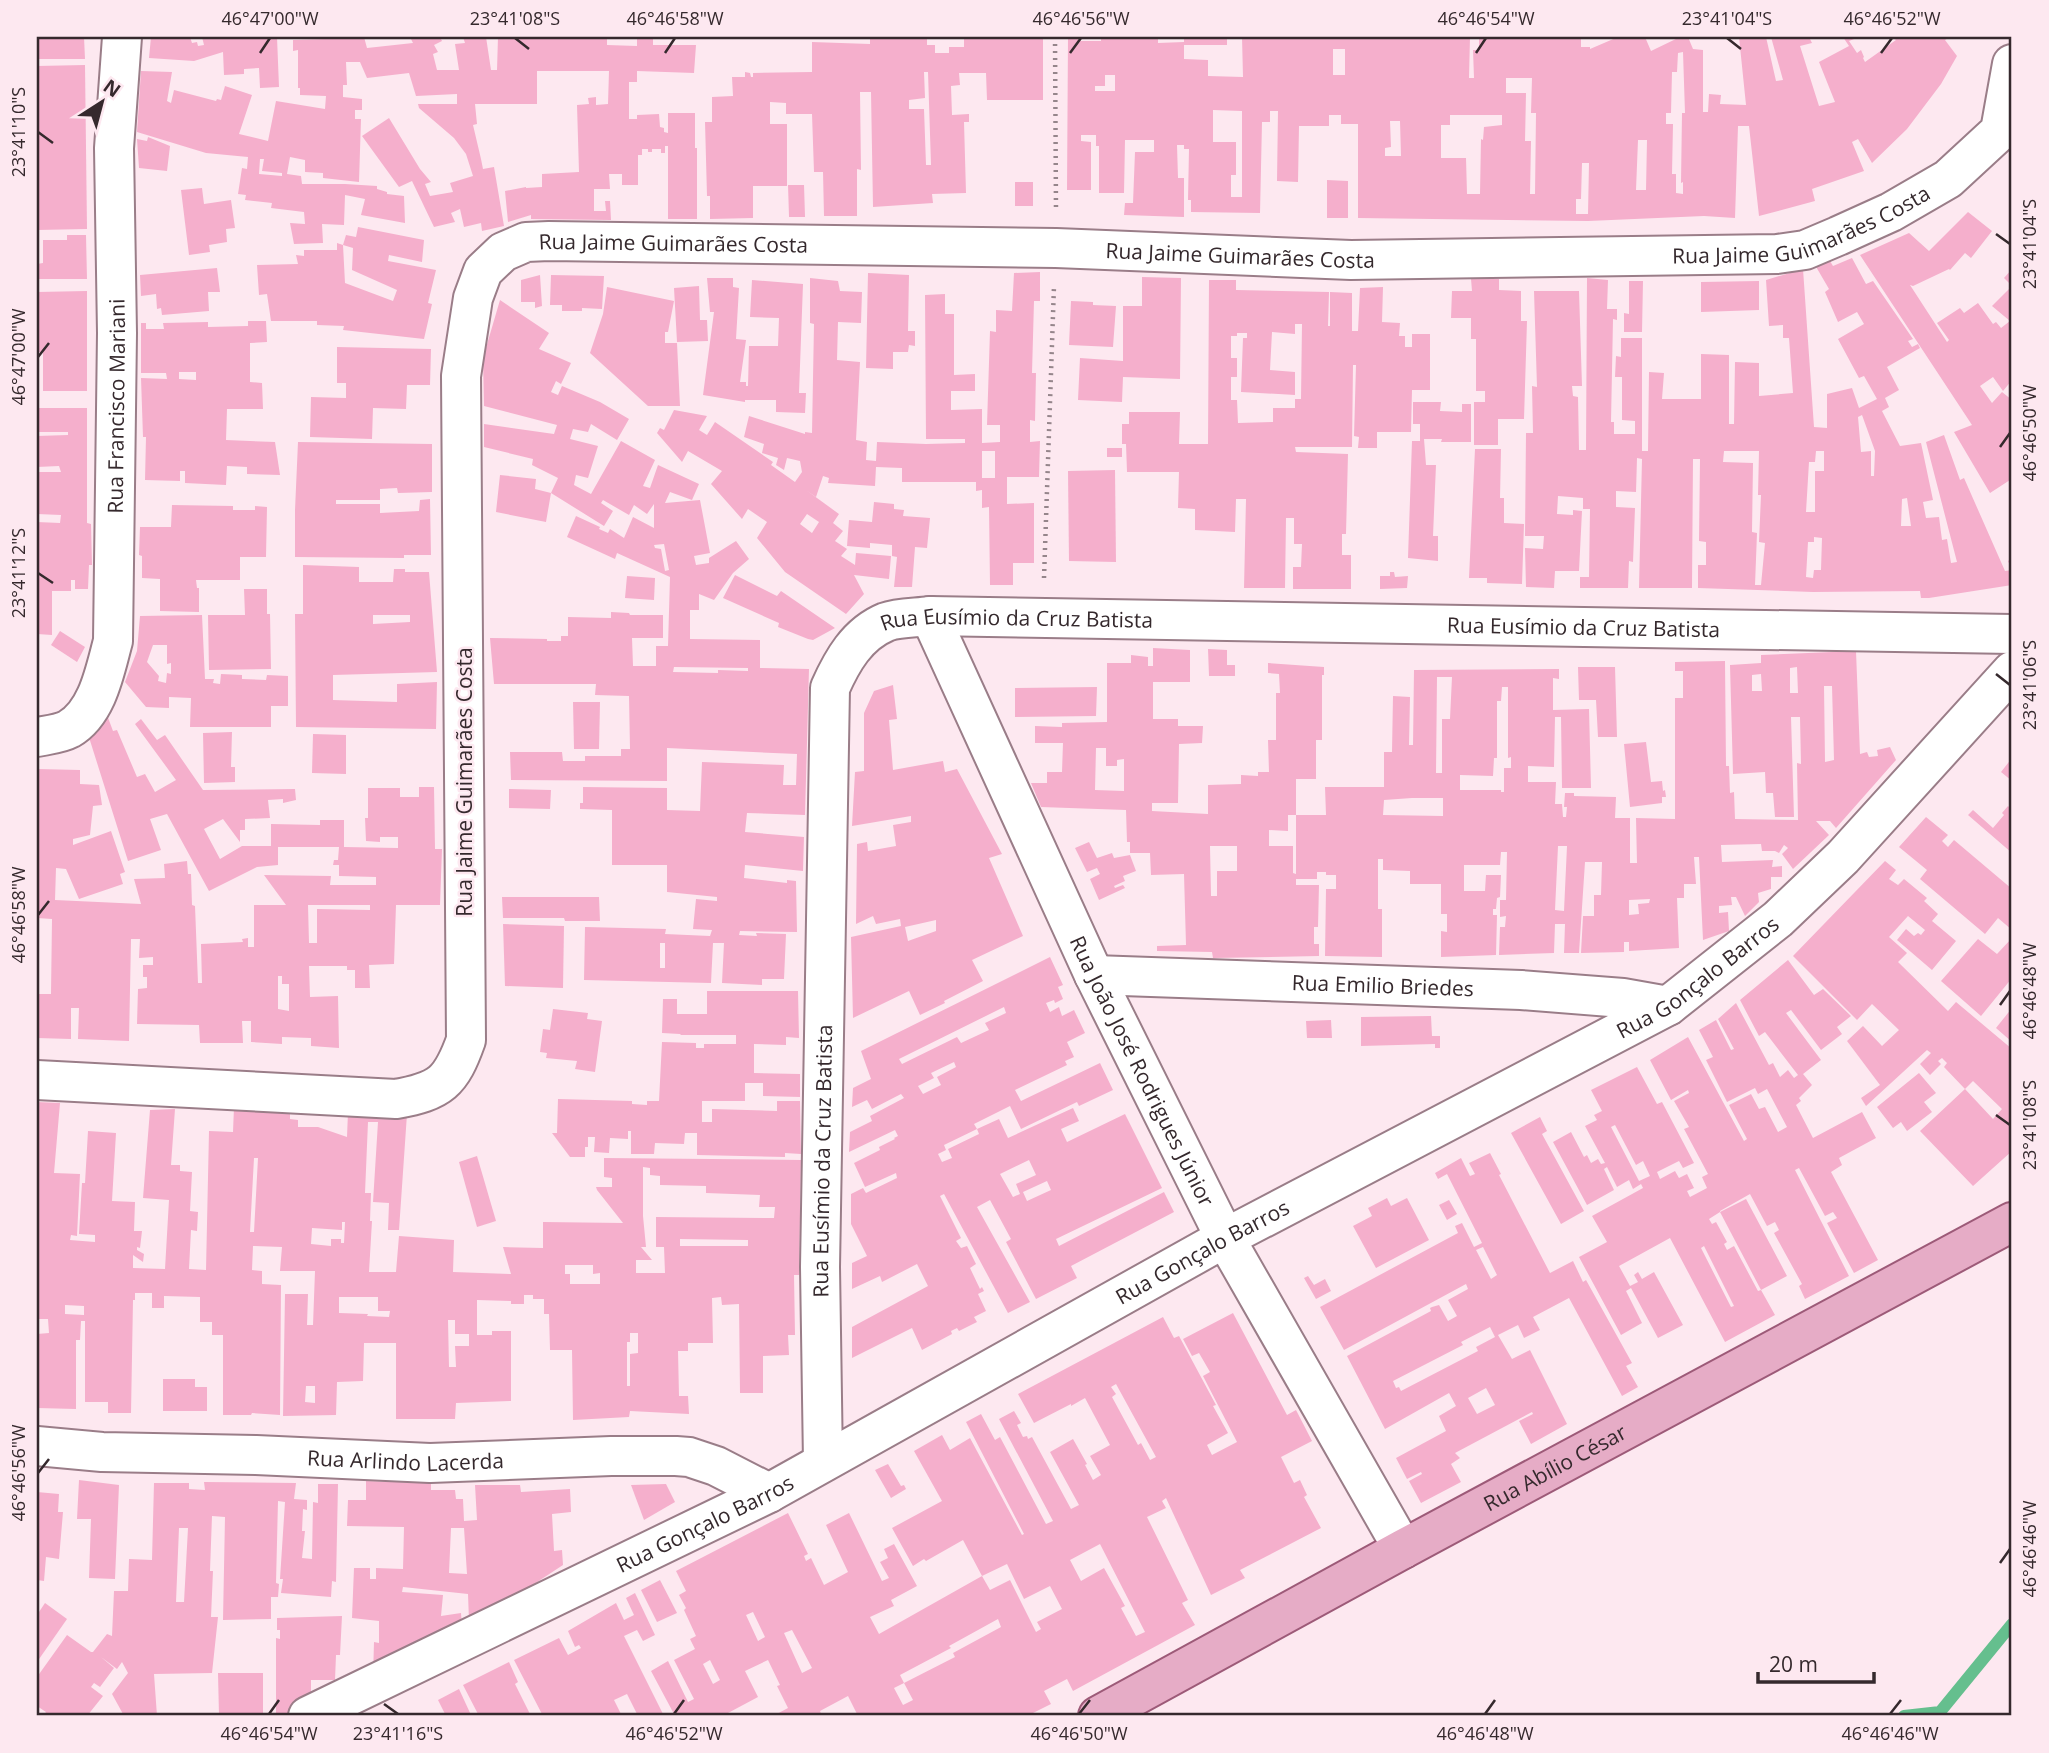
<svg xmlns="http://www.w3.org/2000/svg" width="2049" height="1753" viewBox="0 0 2049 1753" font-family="'Open Sans',sans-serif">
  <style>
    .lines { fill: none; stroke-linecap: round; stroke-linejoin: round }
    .stream { stroke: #65bf8e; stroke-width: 12 }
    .building { fill: #f5afcc; fill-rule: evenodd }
    .minor-casing { stroke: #9a7d88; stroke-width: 42 }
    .major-casing { stroke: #9d5a78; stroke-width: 42 }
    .path { stroke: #95858b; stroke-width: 4.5; stroke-dasharray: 2 5; stroke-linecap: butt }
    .minor { stroke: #fff; stroke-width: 38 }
    .major { stroke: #e6acc6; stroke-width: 38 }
    .ticks { fill: none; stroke: #35292d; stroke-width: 2.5 }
    .labels { text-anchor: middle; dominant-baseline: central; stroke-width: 5; stroke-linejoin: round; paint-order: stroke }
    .street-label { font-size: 21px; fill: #35292d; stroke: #fde8f0 }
    .neatline { fill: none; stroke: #35292d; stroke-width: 2.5 }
    .ticks-label { font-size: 18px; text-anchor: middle; fill: #35292d }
  </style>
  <rect width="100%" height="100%" fill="#fde8f0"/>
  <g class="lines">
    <!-- stream -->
    <polyline class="stream" points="1904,1716 1940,1712 2012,1624"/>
  </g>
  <!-- building -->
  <g class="building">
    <polygon points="37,37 84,37 85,59 37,59"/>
    <polygon points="151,37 190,37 192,43 197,42 198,46 204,45 202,37 277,37 279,87 260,88 259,68 244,69 244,74 224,75 223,52 194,61 149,58"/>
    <path d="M 324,37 L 364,37 L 367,48 L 413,43 L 410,37 L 440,37 L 442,41 L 434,45 L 438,52 L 433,54 L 437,70 L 459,70 L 455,44 L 465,43 L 463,37 L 486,37 L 491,70 L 497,70 L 498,37 L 607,37 L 607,45 L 637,46 L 637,37 L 653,37 L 653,45 L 696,45 L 694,73 L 637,71 L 637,82 L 629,82 L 629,119 L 637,119 L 637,115 L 659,114 L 660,127 L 664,128 L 664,132 L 668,133 L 668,113 L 695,113 L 695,148 L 697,148 L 697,219 L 668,219 L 668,146 L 665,146 L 665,153 L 661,153 L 661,149 L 652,149 L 652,152 L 648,152 L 648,149 L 642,149 L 642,155 L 638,155 L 638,185 L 622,185 L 622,174 L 609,174 L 610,189 L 594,189 L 594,211 L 606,211 L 605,201 L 610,201 L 611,220 L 531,219 L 531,215 L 508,222 L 505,191 L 526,187 L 526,188 L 542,187 L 542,174 L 579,172 L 577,105 L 589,104 L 588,98 L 596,97 L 596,105 L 608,104 L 609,71 L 537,71 L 537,104 L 475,104 L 477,124 L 473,125 L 481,159 L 483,169 L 494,167 L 504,226 L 482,231 L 481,223 L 464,227 L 460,209 L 451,213 L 455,222 L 434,227 L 412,181 L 399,187 L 362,136 L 389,118 L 420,169 L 431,182 L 425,184 L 430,196 L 453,192 L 450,183 L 473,176 L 466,154 L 454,138 L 419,108 L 418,104 L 457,104 L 457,94 L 416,96 L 409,73 L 367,78 L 360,62 L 346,62 L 347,85 L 343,85 L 343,97 L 362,99 L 362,110 L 355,110 L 355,119 L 361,119 L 359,182 L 323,178 L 323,173 L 305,172 L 305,160 L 290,157 L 287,174 L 301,176 L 302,184 L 345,184 L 377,186 L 377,189 L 387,192 L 387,194 L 404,196 L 405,223 L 361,215 L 365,199 L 345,195 L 344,225 L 322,224 L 323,243 L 294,244 L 290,223 L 305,224 L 304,212 L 271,208 L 272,203 L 245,200 L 246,195 L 238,194 L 242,168 L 247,169 L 248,157 L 206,153 L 137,132 L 141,71 L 172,72 L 167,101 L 171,103 L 174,90 L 216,101 L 217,99 L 221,100 L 225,86 L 252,95 L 239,134 L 268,141 L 276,101 L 325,109 L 326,96 L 300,95 L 300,88 L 298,88 L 298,50 L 293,51 L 293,40 L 325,39 ZM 260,159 L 264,159 L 262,171 L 282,173 L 282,176 L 259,174 Z"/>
    <path d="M 870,37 L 927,37 L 927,45 L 935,45 L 935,53 L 949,53 L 949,47 L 964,47 L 964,37 L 1043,37 L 1043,100 L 987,100 L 986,73 L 959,73 L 960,85 L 951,86 L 952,115 L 969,114 L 969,122 L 964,122 L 966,193 L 932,194 L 933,203 L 873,207 L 871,92 L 860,92 L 861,170 L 857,169 L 857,216 L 824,216 L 823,172 L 814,172 L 812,114 L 786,114 L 786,103 L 770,102 L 770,124 L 787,124 L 787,186 L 753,186 L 753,218 L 710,219 L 710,196 L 707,196 L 705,122 L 712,122 L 712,97 L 733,96 L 732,77 L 745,77 L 745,72 L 750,73 L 751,77 L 753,77 L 753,73 L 812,72 L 812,42 L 870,44 ZM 924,72 L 928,72 L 931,165 L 926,165 L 924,109 L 909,109 L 909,100 L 925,98 Z"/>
    <path d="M 1068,37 L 1078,37 L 1078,41 L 1101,41 L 1101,37 L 1158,37 L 1158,43 L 1184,42 L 1184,37 L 1227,37 L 1227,45 L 1184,45 L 1184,59 L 1208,60 L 1208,76 L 1243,77 L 1242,37 L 1470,37 L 1469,78 L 1474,78 L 1473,50 L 1479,50 L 1479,37 L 1581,37 L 1581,47 L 1590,47 L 1590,49 L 1618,37 L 1645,37 L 1651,51 L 1680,37 L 1688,37 L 1693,49 L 1703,50 L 1703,112 L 1708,112 L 1709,94 L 1721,95 L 1720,104 L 1746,105 L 1739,37 L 1766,37 L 1776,81 L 1783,80 L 1771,37 L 1809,37 L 1812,43 L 1800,46 L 1819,106 L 1835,102 L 1819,62 L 1849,46 L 1843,37 L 1853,37 L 1854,39 L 1849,41 L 1857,53 L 1861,50 L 1864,57 L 1863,58 L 1865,62 L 1896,40 L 1893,37 L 1950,37 L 1945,40 L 1957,56 L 1941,84 L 1907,129 L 1872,163 L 1858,139 L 1852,142 L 1864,171 L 1812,189 L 1815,201 L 1759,216 L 1749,126 L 1738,126 L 1735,218 L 1704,216 L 1588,221 L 1358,218 L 1358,124 L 1341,124 L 1341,115 L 1329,115 L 1329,126 L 1299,126 L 1298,182 L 1277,181 L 1278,111 L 1270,111 L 1270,122 L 1262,122 L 1260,213 L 1191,212 L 1191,200 L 1188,200 L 1189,149 L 1184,149 L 1184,145 L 1177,145 L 1178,178 L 1184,178 L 1184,217 L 1124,215 L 1125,203 L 1133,203 L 1135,152 L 1154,152 L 1154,140 L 1125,140 L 1124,193 L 1099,193 L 1099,146 L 1096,146 L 1096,135 L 1081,135 L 1081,141 L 1091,142 L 1091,190 L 1067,190 ZM 1333,49 L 1345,49 L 1345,75 L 1333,75 ZM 1683,52 L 1685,113 L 1682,113 L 1681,183 L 1683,182 L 1683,194 L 1676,193 L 1676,174 L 1672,174 L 1673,124 L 1666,124 L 1666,113 L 1671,113 L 1672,72 L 1677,72 L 1678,53 ZM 1105,75 L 1115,75 L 1115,91 L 1095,91 L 1095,86 L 1105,86 ZM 1506,78 L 1532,78 L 1531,113 L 1536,113 L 1535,194 L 1530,194 L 1531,141 L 1525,141 L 1526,93 L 1506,93 ZM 1213,110 L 1242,111 L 1242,197 L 1231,197 L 1231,175 L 1236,175 L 1236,142 L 1213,142 ZM 1450,115 L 1502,115 L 1502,125 L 1484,127 L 1483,140 L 1481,139 L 1480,194 L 1467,194 L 1466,158 L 1441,158 L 1441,125 L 1450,125 ZM 1390,121 L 1400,121 L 1401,156 L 1385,156 L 1385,148 L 1391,147 ZM 1638,140 L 1647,140 L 1646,190 L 1636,190 ZM 1582,163 L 1589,163 L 1588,214 L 1576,214 L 1576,199 L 1581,199 Z"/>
    <polygon points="85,65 87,229 37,230 37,66"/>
    <polygon points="148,137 170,146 167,171 139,168 137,139 147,141"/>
    <polygon points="1327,180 1348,181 1348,218 1327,218"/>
    <rect x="1015" y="182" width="18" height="24"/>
    <polygon points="788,185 804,185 805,217 789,217"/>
    <polygon points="202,188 204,204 231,200 235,228 226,229 227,242 209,245 210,252 189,255 181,190"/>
    <polygon points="1968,212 1992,231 1971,258 1965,253 1950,270 1949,269 1913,286 1910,285 1947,342 1949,340 1937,323 1960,308 1964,313 1978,303 1993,324 1996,322 2001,328 2010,321 1992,306 2012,286 2004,278 2012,269 2012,380 2003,391 1993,377 1980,386 1992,403 2002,392 2012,400 2012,483 2010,480 1990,493 1954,432 1972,425 1860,255 1909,233 1929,251"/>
    <polygon points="358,227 424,240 422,262 389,255 388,261 436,270 428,303 432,304 424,339 343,330 344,326 317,325 317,321 271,321 267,294 259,295 257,265 298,264 296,255 304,256 304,250 337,250 337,243 343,245 345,283 393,301 397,290 352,270 353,248 343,245 346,235 356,237"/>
    <polygon points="67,235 86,235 87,279 37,279 37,264 43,263 43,240 67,240"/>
    <path d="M 1852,258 L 1866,284 L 1873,281 L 1913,339 L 1908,341 L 1912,347 L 1918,344 L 1920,348 L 1887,367 L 1899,390 L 1885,398 L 1889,407 L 1882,411 L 1900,446 L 1921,443 L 1933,500 L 1923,502 L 1926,518 L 1939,517 L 1942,540 L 1947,539 L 1951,563 L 1957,562 L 1926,442 L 1944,435 L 1960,480 L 1964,478 L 2005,571 L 2012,570 L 2008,561 L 2012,558 L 2012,585 L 1929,598 L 1921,598 L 1920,591 L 1813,592 L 1698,588 L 1698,565 L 1706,565 L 1706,542 L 1699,541 L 1700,459 L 1693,459 L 1692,588 L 1639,588 L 1642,459 L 1637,458 L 1636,492 L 1616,491 L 1616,507 L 1635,508 L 1633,562 L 1629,561 L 1628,588 L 1580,588 L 1580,577 L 1589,577 L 1590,509 L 1583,509 L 1583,498 L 1558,496 L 1557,514 L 1573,515 L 1573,510 L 1582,511 L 1579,571 L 1555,571 L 1554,588 L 1526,587 L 1525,548 L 1543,549 L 1544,536 L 1525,536 L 1526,433 L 1533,433 L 1532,386 L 1537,387 L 1534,291 L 1579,291 L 1582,386 L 1572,386 L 1573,396 L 1578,397 L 1579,450 L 1586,450 L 1587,278 L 1608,280 L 1607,309 L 1617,309 L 1617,320 L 1613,319 L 1611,422 L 1614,422 L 1614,434 L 1635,434 L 1635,421 L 1622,420 L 1622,377 L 1615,377 L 1616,356 L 1621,357 L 1621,338 L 1642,338 L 1642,451 L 1648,451 L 1649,372 L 1664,373 L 1662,399 L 1701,399 L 1701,354 L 1729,355 L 1729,424 L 1734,424 L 1735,362 L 1759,363 L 1759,396 L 1793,393 L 1789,338 L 1783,338 L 1783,325 L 1769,326 L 1766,280 L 1803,269 L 1814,427 L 1827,428 L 1827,394 L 1852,388 L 1859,408 L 1877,399 L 1864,376 L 1859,378 L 1838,339 L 1864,324 L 1857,312 L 1838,322 L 1825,292 L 1829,289 L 1815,265 L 1830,261 L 1833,266 ZM 1862,415 L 1875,451 L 1874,476 L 1871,476 L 1871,451 L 1861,452 L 1858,417 ZM 1724,451 L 1759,451 L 1758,495 L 1761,495 L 1759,542 L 1765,543 L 1761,585 L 1755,585 L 1757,533 L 1752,532 L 1753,463 L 1723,462 ZM 1816,451 L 1824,451 L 1824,471 L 1815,471 L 1815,512 L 1806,512 L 1809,462 L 1815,462 ZM 1907,498 L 1911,526 L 1901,526 L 1902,499 ZM 1814,537 L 1822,538 L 1821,570 L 1814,570 L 1813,578 L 1806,577 L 1808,542 L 1814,542 Z"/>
    <polygon points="217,268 220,292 208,292 209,311 162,315 161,308 157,309 156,294 141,296 140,275"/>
    <path d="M 1040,272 L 1040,301 L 1034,301 L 1032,373 L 1036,373 L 1035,421 L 1030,420 L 1030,442 L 1040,441 L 1039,477 L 1007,477 L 1007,504 L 1034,503 L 1034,563 L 1013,563 L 1013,585 L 990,585 L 989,507 L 982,508 L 982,490 L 976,491 L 976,482 L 902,482 L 902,468 L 876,467 L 875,486 L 828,483 L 829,478 L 823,476 L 816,497 L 806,490 L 839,514 L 833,523 L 843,531 L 835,541 L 847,549 L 841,556 L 855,565 L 856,553 L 891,556 L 889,579 L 854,575 L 864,594 L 846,614 L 785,572 L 757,538 L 767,522 L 748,509 L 742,519 L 711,484 L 722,471 L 688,451 L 682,462 L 657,433 L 660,428 L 664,430 L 674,410 L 707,416 L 699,430 L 707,435 L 715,422 L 773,462 L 771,465 L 795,482 L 802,472 L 800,461 L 787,458 L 784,470 L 776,465 L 778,458 L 762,453 L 764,444 L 744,437 L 749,416 L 805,434 L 805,432 L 812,433 L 814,324 L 810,323 L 810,278 L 838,281 L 840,291 L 862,292 L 861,323 L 838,322 L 837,360 L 860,362 L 856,440 L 867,442 L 866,460 L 876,461 L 877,442 L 926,444 L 965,443 L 965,439 L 926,439 L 925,295 L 945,294 L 945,314 L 954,314 L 954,375 L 975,374 L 975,391 L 951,391 L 951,410 L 982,409 L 982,443 L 1000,442 L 1000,425 L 987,425 L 990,331 L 996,332 L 996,310 L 1012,311 L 1014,273 ZM 982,451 L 995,451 L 995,478 L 982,478 ZM 807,514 L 819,522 L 812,533 L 800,524 Z"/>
    <polygon points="868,273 909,275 908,331 915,331 915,346 909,345 908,352 893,352 893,369 866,368"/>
    <polygon points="540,275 542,306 535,308 535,302 521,302 521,280"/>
    <polygon points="551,275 604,276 602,309 582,308 582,311 562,311 562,305 550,305"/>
    <polygon points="1142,277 1181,278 1180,379 1123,377 1122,402 1078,400 1080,358 1123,361 1123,306 1142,306"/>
    <polygon points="707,278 733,278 733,287 739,288 736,339 746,340 740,382 746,382 746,386 748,386 749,346 778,346 779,318 750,317 752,280 803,284 799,393 806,393 805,413 776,412 776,400 745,400 745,402 703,395 714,312 710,312"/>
    <polygon points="1471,279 1499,279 1499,290 1521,291 1521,321 1527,321 1524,419 1498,419 1498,445 1474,445 1474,402 1485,402 1485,391 1476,391 1476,339 1471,339 1471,318 1451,318 1452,291 1472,291"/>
    <path d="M 1209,280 L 1236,280 L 1236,290 L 1329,292 L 1328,326 L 1330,326 L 1330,292 L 1352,293 L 1352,331 L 1358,331 L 1360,288 L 1383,287 L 1382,322 L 1400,323 L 1399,336 L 1405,336 L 1405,347 L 1412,347 L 1412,334 L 1430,334 L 1430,390 L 1412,390 L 1411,432 L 1377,432 L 1377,448 L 1358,448 L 1359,437 L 1354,436 L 1356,365 L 1353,365 L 1352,447 L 1295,447 L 1296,452 L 1348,454 L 1346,534 L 1342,534 L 1342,555 L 1351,555 L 1351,589 L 1293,589 L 1293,567 L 1301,567 L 1302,544 L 1294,544 L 1294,518 L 1286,518 L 1285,588 L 1244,588 L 1246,499 L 1236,499 L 1235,532 L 1195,530 L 1195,509 L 1178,508 L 1179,472 L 1127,472 L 1126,444 L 1122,444 L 1122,424 L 1129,424 L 1129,412 L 1180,412 L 1179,444 L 1208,444 ZM 1295,324 L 1302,324 L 1301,399 L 1295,399 L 1295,408 L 1273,408 L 1273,422 L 1238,423 L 1237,400 L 1231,400 L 1231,377 L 1237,377 L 1237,358 L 1231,358 L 1231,336 L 1237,336 L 1237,333 L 1247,333 L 1247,338 L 1243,338 L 1241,392 L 1295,395 L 1295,372 L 1270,370 L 1272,332 L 1295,334 Z"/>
    <polygon points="1629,281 1643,281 1642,332 1624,332 1624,313 1629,314"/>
    <polygon points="1759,281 1759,310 1701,312 1701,282"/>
    <polygon points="699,286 700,320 707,320 708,341 677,342 674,288"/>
    <polygon points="607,287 674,301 668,332 665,332 665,343 677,343 680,406 648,406 590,353 603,314"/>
    <polygon points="87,291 87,391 43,391 43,352 37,352 37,292"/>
    <path d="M 500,300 L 549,333 L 539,349 L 571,363 L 561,384 L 556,381 L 551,392 L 558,395 L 562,386 L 600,402 L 629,419 L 617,440 L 591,424 L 588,432 L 573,429 L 570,439 L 598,446 L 588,478 L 576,475 L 574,485 L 591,494 L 621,441 L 655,460 L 643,486 L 650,488 L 658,465 L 699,484 L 692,500 L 670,492 L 665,503 L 700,500 L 710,553 L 694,556 L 696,565 L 709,563 L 709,558 L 736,541 L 749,559 L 733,573 L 714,600 L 699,594 L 699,610 L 690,610 L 690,639 L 760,640 L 760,668 L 809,669 L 805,815 L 747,813 L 745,832 L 804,837 L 803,871 L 745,865 L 744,878 L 787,883 L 787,880 L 796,881 L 797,932 L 740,931 L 739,935 L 757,936 L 756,933 L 786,934 L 784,979 L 762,979 L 762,985 L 722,983 L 724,943 L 713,943 L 711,983 L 584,980 L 585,927 L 666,929 L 665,934 L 710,936 L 712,930 L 693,929 L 696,899 L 717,901 L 717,897 L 667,892 L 667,865 L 612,865 L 612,810 L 580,809 L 580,803 L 583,803 L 583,787 L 667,788 L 667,810 L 700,811 L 702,762 L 784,765 L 783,785 L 796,785 L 797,754 L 667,748 L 667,781 L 511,780 L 510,752 L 562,752 L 563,761 L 585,761 L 585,756 L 621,756 L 621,749 L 630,749 L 629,696 L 595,695 L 596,684 L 494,684 L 490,638 L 547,639 L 547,641 L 561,641 L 561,636 L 568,636 L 568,617 L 611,618 L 611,612 L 629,613 L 630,615 L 663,615 L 663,638 L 632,638 L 633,666 L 656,666 L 656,646 L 668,646 L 670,577 L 617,553 L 615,559 L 567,537 L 576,516 L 600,527 L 599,529 L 608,533 L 610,529 L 624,538 L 633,517 L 654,528 L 654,504 L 647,514 L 634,505 L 629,515 L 603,500 L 601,503 L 613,511 L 604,526 L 551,493 L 546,522 L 496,512 L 500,475 L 536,479 L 535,489 L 551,493 L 558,478 L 532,465 L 533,459 L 484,447 L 484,424 L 554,434 L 557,425 L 484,406 L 483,358 ZM 664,544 L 669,570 L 665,571 L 661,549 L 655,548 L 654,545 ZM 674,667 L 748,668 L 748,671 L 718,670 L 718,673 L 673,672 ZM 660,943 L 665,943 L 665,968 L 660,968 Z"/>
    <polygon points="1071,301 1093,302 1093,305 1116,306 1113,347 1069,345"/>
    <path d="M 248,321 L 266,321 L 267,342 L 250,343 L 250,382 L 262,383 L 263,409 L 227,409 L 226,440 L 275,442 L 280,475 L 247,474 L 247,467 L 227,466 L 226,485 L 185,483 L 185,471 L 180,471 L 180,481 L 145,480 L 146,437 L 143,437 L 141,378 L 167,379 L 166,373 L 141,373 L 141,323 L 146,323 L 146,329 L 164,329 L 163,323 L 208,322 L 208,327 L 248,326 ZM 179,372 L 196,372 L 196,380 L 179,379 Z"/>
    <polygon points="337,347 431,349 430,385 407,385 406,409 373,408 372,439 310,437 311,397 346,398 346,383 337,383"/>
    <polygon points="1413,402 1441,402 1440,411 1462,412 1462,404 1471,404 1471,442 1441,442 1442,439 1424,439 1426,465 1436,465 1433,536 1438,536 1438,561 1408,558 1412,441 1420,441 1420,424 1413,424"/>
    <polygon points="37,408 87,408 87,523 91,524 92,565 89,565 88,589 75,589 75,580 71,580 71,591 52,591 52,635 37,634 37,522 60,523 61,515 37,514 37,472 61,472 59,466 37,467 37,436 68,435 68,432 37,432"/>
    <polygon points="298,442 432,444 432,492 398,493 397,488 380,489 380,500 336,500 336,504 380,504 380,513 419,511 420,500 430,499 431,555 404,555 404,558 295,557 295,510"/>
    <rect x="1107" y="448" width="15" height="9"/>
    <polygon points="1475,449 1501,449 1500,498 1504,498 1504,523 1524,524 1522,584 1487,583 1487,578 1469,578"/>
    <polygon points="1115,470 1116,562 1069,561 1068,471"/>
    <polygon points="874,502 894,504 894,509 904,510 903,516 930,518 927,548 915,547 912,587 894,587 897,557 892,556 892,545 870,543 870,548 847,546 849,520 872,522"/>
    <polygon points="172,505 233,506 233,510 255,510 255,506 267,507 266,557 240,557 240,580 196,580 197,588 199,588 199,612 160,611 160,579 142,578 142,556 139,555 140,527 171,527"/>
    <path d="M 303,565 L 359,567 L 359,582 L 393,582 L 394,569 L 405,569 L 405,572 L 429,572 L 437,672 L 333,675 L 333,700 L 397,702 L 397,684 L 437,682 L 436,729 L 296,727 L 295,614 L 303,614 ZM 373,615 L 410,615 L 410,622 L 373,624 Z"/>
    <polygon points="1390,572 1394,572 1395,577 1408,576 1407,588 1380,589 1380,576 1390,576"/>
    <polygon points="735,575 777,596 781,591 835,628 813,640 808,639 778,627 779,623 723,598"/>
    <polygon points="627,576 655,578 654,600 625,598"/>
    <polygon points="244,589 267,589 267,614 270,614 271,669 209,670 208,615 245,615"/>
    <path d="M 202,615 L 205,679 L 214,679 L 213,683 L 220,684 L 221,674 L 242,675 L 242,679 L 266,680 L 267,675 L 288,676 L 288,706 L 271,706 L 271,727 L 190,727 L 191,698 L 169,697 L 169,708 L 146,707 L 125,682 L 137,651 L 140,616 ZM 153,645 L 167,645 L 167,664 L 171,663 L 171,674 L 167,673 L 166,683 L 158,681 L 159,676 L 147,662 Z"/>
    <polygon points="60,631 85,647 77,662 51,645"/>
    <path d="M 1153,648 L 1190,650 L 1190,682 L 1153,682 L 1153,719 L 1178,719 L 1178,726 L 1203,726 L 1202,743 L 1179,744 L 1178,803 L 1152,803 L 1152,811 L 1208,814 L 1208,785 L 1241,784 L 1241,775 L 1258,776 L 1258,772 L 1269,772 L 1268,740 L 1276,740 L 1276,693 L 1280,693 L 1279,674 L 1268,673 L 1268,663 L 1324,667 L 1324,675 L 1322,675 L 1322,740 L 1316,740 L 1316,779 L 1296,779 L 1296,815 L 1326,815 L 1325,787 L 1384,787 L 1384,752 L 1392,752 L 1393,696 L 1410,697 L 1409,745 L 1413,745 L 1414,670 L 1559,669 L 1559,679 L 1553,678 L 1553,710 L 1589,709 L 1591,788 L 1562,788 L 1561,717 L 1555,717 L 1554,767 L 1528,766 L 1528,782 L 1556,782 L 1555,804 L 1562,804 L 1563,817 L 1566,817 L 1567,807 L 1564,807 L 1565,793 L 1574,793 L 1574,796 L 1616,797 L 1615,818 L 1630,818 L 1630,863 L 1637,863 L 1636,818 L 1675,819 L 1675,698 L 1683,698 L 1683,671 L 1675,671 L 1675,662 L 1725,661 L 1726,766 L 1729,766 L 1730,793 L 1734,792 L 1735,819 L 1798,820 L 1797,763 L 1801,764 L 1800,717 L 1791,717 L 1794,817 L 1775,817 L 1773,793 L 1766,793 L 1765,772 L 1733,774 L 1730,665 L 1761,663 L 1761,655 L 1856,651 L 1860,754 L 1867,752 L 1869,757 L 1878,756 L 1877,750 L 1890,747 L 1896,760 L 1836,828 L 1830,821 L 1816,821 L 1829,835 L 1793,869 L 1782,854 L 1788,848 L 1784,845 L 1779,853 L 1775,851 L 1762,851 L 1761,844 L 1721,845 L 1722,862 L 1773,860 L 1772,867 L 1782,866 L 1782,877 L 1771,877 L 1771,889 L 1758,893 L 1759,902 L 1745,916 L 1736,897 L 1731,897 L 1732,905 L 1719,906 L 1719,913 L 1728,912 L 1729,931 L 1703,940 L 1699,857 L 1694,857 L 1696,884 L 1684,884 L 1684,898 L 1677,898 L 1679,948 L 1629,951 L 1629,942 L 1624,942 L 1624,952 L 1581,953 L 1583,916 L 1594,916 L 1594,895 L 1601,895 L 1602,862 L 1585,862 L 1579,953 L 1564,953 L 1565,924 L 1555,924 L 1554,953 L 1499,955 L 1500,927 L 1505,927 L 1506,916 L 1500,917 L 1500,900 L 1506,900 L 1507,852 L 1501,852 L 1500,865 L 1464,865 L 1464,891 L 1485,891 L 1486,875 L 1501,875 L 1500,897 L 1497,898 L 1496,909 L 1493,909 L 1493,915 L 1497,915 L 1496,955 L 1441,957 L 1441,931 L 1447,932 L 1447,914 L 1441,914 L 1441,884 L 1410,884 L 1410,871 L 1383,870 L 1383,859 L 1378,859 L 1378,909 L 1382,909 L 1382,957 L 1325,956 L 1326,889 L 1336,889 L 1336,875 L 1326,875 L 1326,872 L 1317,872 L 1317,879 L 1296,879 L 1296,885 L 1319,885 L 1318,927 L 1314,927 L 1314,944 L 1319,944 L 1319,956 L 1213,958 L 1212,952 L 1157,951 L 1157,946 L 1186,945 L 1184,874 L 1151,875 L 1150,853 L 1130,853 L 1130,842 L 1127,842 L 1126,810 L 1041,807 L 1031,783 L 1047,783 L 1047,772 L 1062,772 L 1063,743 L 1035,743 L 1035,726 L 1062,727 L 1062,723 L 1107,722 L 1107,663 L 1131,663 L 1131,655 L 1148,657 L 1148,666 L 1153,666 ZM 1797,667 L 1798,693 L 1790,693 L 1790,668 ZM 1761,674 L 1762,691 L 1752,691 L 1752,675 ZM 1437,677 L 1452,677 L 1450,719 L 1442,719 L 1442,773 L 1436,773 ZM 1824,686 L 1832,686 L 1834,760 L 1825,762 ZM 1502,687 L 1508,687 L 1508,758 L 1511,757 L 1511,768 L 1504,768 L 1504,792 L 1501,792 L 1501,790 L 1460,790 L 1460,775 L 1493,776 L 1494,758 L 1497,758 L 1497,701 L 1501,701 ZM 1096,748 L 1106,748 L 1106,766 L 1117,766 L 1117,760 L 1124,759 L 1124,791 L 1095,790 ZM 1412,798 L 1443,798 L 1443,816 L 1383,815 L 1384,800 ZM 1288,815 L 1296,815 L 1296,874 L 1293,873 L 1293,846 L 1269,846 L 1269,830 L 1288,831 ZM 1210,846 L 1237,846 L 1237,871 L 1217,871 L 1217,896 L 1211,896 ZM 1558,846 L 1567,846 L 1564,911 L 1555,910 ZM 1650,899 L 1649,903 L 1638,904 L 1639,914 L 1629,915 L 1629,900 Z"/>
    <polygon points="1208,649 1227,650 1227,665 1235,665 1235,676 1209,676"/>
    <polygon points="1578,667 1615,667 1617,737 1598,737 1596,700 1579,700"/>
    <path d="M 893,685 L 897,719 L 889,720 L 893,770 L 943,761 L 945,772 L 957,769 L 1002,854 L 989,858 L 1023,936 L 972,960 L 983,981 L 944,1001 L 945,1003 L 920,1015 L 909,991 L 853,1018 L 851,937 L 901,926 L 900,919 L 876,924 L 873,916 L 856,924 L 857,844 L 867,842 L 868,851 L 896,846 L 893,825 L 911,822 L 911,816 L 852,826 L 855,772 L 864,771 L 864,713 L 874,691 ZM 936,920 L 936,931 L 908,941 L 905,927 Z"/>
    <polygon points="1097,687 1096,716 1015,717 1015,688"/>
    <polygon points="573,702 600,702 599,749 574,749"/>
    <path d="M 107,715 L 113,731 L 117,730 L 137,777 L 145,774 L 155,792 L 176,780 L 135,724 L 141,719 L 157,740 L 165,735 L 203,790 L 295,789 L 296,800 L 283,803 L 283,799 L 268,800 L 270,818 L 245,819 L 245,830 L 240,830 L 240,842 L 223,819 L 204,829 L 220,859 L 242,846 L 271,846 L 271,824 L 320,825 L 320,820 L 344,820 L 344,847 L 398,848 L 398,837 L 380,837 L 380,842 L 366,841 L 365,818 L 368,818 L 368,788 L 400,788 L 400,797 L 419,797 L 419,787 L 434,787 L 435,849 L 442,849 L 440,905 L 396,905 L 394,964 L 369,965 L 370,988 L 355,988 L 355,970 L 347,970 L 347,966 L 309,966 L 310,997 L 338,996 L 339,1048 L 311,1046 L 311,1038 L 282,1037 L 282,1044 L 251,1042 L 251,1021 L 242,1021 L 243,1043 L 200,1043 L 199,1025 L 137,1024 L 138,989 L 147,988 L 147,977 L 143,977 L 143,965 L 153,965 L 153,957 L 139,958 L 140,939 L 131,939 L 129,1041 L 78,1039 L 79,1008 L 71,1008 L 71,1039 L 37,1038 L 37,994 L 51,994 L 52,919 L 37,918 L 37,769 L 80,770 L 80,784 L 99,785 L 102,805 L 93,806 L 90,835 L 73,839 L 73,845 L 111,831 L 125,872 L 120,874 L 123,884 L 79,899 L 66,869 L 56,868 L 55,900 L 141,904 L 134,879 L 165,878 L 164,864 L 187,861 L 188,874 L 191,874 L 192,905 L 195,906 L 198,983 L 202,983 L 201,944 L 243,942 L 242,939 L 248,938 L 248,947 L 254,947 L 254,905 L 286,905 L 264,875 L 331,876 L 330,885 L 376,885 L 376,877 L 339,876 L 339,865 L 333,865 L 334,860 L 338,860 L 339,847 L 278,847 L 278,865 L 257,867 L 209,891 L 167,814 L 150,819 L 161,850 L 128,861 L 87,731 ZM 308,905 L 370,905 L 370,910 L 317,909 L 317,943 L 309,943 ZM 278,976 L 282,976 L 282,984 L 289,984 L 289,1011 L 278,1009 Z"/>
    <polygon points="232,732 231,767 235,767 235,782 204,783 203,733"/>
    <polygon points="313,734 346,735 346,774 312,773"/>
    <polygon points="1646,742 1651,782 1662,781 1663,791 1665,790 1666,797 1662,797 1662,803 1630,807 1624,744"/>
    <polygon points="2012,758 2012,781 2001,772"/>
    <polygon points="509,789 551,790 550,809 509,808"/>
    <polygon points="2008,806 2012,810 2012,853 1968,815 1973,810 1993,828 2004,815 2002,813"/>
    <polygon points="1926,817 1948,835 1942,841 1948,847 1954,840 2012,889 2012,930 1998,918 1985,934 1920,879 1927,870 1899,847"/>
    <polygon points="1089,842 1097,858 1112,853 1114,858 1130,855 1136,871 1123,876 1125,881 1114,886 1115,888 1123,885 1125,888 1099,900 1090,879 1100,874 1097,868 1087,872 1075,848"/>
    <path d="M 1885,861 L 1896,870 L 1889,879 L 1898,885 L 1904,879 L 1927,898 L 1924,901 L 1938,914 L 1932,921 L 1956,941 L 1932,970 L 1897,940 L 1906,929 L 1914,936 L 1918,933 L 1921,935 L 1925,930 L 1908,916 L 1889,937 L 1907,953 L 1898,962 L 1948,1011 L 1956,1002 L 2012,1049 L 2012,1151 L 1973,1186 L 1920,1131 L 1965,1089 L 1944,1067 L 1947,1063 L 1942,1058 L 1938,1061 L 1941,1064 L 1930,1075 L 1920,1064 L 1931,1053 L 1927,1050 L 1866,1106 L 1861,1098 L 1880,1085 L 1847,1041 L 1863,1026 L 1882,1046 L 1899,1030 L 1872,1004 L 1857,1020 L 1793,956 ZM 1973,1081 L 2002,1109 L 1993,1119 L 1965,1089 Z"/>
    <polygon points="502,897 599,897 600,921 565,921 564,918 503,918"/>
    <polygon points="503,924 564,926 563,988 505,986"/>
    <polygon points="2012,938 2012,978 1981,1016 1941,981 1978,939 1997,954"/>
    <path d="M 1050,957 L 1063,985 L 1058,987 L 1063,999 L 1055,1003 L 1054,1000 L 1046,1003 L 1050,1012 L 1059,1007 L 1062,1016 L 1074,1010 L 1085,1033 L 1067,1042 L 1074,1057 L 1065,1061 L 1067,1065 L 1015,1090 L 1021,1101 L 1100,1063 L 1113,1090 L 1079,1106 L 1077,1102 L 1021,1129 L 1010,1106 L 974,1124 L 977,1129 L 944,1145 L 946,1150 L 938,1154 L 942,1162 L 952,1158 L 948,1149 L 979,1134 L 977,1129 L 999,1119 L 1008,1138 L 1073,1108 L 1079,1121 L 1061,1129 L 1067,1142 L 1125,1114 L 1162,1188 L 1056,1239 L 1059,1246 L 1164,1192 L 1174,1212 L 1071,1266 L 1077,1278 L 1036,1299 L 1006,1242 L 1011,1239 L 990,1200 L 977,1207 L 1030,1302 L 1008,1313 L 944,1194 L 940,1196 L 961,1238 L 956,1241 L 961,1248 L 967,1246 L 976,1264 L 970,1268 L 980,1289 L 982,1287 L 984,1291 L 978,1294 L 986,1311 L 974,1317 L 977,1322 L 959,1331 L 957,1328 L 951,1331 L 952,1334 L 922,1350 L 912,1328 L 852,1358 L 852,1327 L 928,1286 L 917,1264 L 882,1282 L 880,1276 L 852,1289 L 852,1263 L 867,1256 L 851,1224 L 851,1194 L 863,1188 L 866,1193 L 897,1178 L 896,1173 L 865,1187 L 854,1163 L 880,1150 L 879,1147 L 895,1139 L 894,1138 L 898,1136 L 895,1130 L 849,1152 L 850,1132 L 872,1121 L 870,1116 L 904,1098 L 901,1094 L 872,1109 L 867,1100 L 852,1107 L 853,1088 L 871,1079 L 861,1051 ZM 1004,1007 L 1006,1013 L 985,1023 L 989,1030 L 961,1043 L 957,1037 L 902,1064 L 899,1059 ZM 954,1062 L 956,1067 L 937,1077 L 941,1085 L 923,1094 L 918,1086 L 934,1078 L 931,1073 ZM 1029,1160 L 1036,1175 L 1016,1184 L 1020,1194 L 1013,1197 L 1000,1174 ZM 1047,1181 L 1051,1190 L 1027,1201 L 1023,1192 Z"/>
    <path d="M 1788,960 L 1814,995 L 1823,989 L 1851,1016 L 1837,1027 L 1842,1034 L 1821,1050 L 1791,1010 L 1786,1013 L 1821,1060 L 1803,1074 L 1812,1085 L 1799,1098 L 1801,1101 L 1796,1105 L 1813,1138 L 1862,1112 L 1876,1138 L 1839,1158 L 1842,1165 L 1831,1172 L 1878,1260 L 1854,1273 L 1827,1223 L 1837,1218 L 1833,1212 L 1825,1216 L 1799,1168 L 1795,1170 L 1849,1276 L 1805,1299 L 1799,1286 L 1802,1284 L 1774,1233 L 1779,1230 L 1775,1222 L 1767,1226 L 1750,1194 L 1720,1211 L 1720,1212 L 1709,1219 L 1712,1224 L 1716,1222 L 1727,1242 L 1724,1244 L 1727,1250 L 1734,1246 L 1758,1291 L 1761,1290 L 1775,1315 L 1725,1342 L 1670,1238 L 1619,1266 L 1630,1286 L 1638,1282 L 1634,1275 L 1638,1272 L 1642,1279 L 1654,1272 L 1683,1325 L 1658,1338 L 1631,1288 L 1626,1291 L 1642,1323 L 1621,1335 L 1579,1257 L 1607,1242 L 1592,1216 L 1643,1188 L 1641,1184 L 1633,1189 L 1629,1180 L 1617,1187 L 1607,1167 L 1604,1169 L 1614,1190 L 1587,1205 L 1553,1142 L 1571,1132 L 1584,1157 L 1587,1155 L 1591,1163 L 1598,1159 L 1601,1164 L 1605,1163 L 1585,1126 L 1597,1120 L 1594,1115 L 1602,1111 L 1591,1090 L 1637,1067 L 1657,1104 L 1662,1102 L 1694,1163 L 1683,1168 L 1679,1161 L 1657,1172 L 1660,1179 L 1675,1171 L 1679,1178 L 1687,1174 L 1694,1188 L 1687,1191 L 1690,1197 L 1707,1188 L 1702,1177 L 1708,1174 L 1684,1129 L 1689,1127 L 1674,1101 L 1689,1093 L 1688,1090 L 1671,1100 L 1650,1060 L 1688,1037 L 1744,1141 L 1747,1139 L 1729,1105 L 1751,1094 L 1759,1109 L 1765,1107 L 1778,1132 L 1787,1127 L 1767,1089 L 1758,1094 L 1755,1088 L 1727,1102 L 1706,1060 L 1713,1057 L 1699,1030 L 1716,1020 L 1731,1050 L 1734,1049 L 1718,1019 L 1736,1003 L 1769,1065 L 1773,1063 L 1780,1077 L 1788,1070 L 1794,1078 L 1798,1075 L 1765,1032 L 1759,1036 L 1740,1000 ZM 1615,1125 L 1636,1165 L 1643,1161 L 1650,1176 L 1639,1181 L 1611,1127 ZM 1704,1246 L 1734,1306 L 1731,1307 L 1701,1248 Z"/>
    <polygon points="707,991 798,991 799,1038 786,1037 786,1045 754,1044 754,1073 800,1074 800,1097 763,1096 763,1083 745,1083 745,1101 702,1101 702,1122 712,1122 712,1109 777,1111 777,1101 800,1101 801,1154 785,1153 785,1157 697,1155 697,1133 685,1133 684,1144 655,1143 654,1154 631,1154 631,1131 628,1131 628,1139 610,1138 609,1153 594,1152 595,1137 588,1137 588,1147 585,1147 585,1157 570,1157 552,1133 557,1133 558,1099 632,1101 632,1104 647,1105 647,1101 659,1101 662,1042 696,1043 696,1048 704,1048 704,1044 736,1044 736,1035 681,1035 680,1034 662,1033 663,999 677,999 677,1014 707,1014"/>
    <polygon points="2012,1008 2012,1042 1996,1028"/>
    <polygon points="553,1009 588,1013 587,1019 602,1021 595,1072 575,1069 577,1061 546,1058 547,1053 540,1052 543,1029 550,1030"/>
    <polygon points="1431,1016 1432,1036 1440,1036 1440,1048 1435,1048 1435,1044 1361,1046 1361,1017"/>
    <polygon points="1331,1020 1332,1038 1307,1038 1306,1021"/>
    <polygon points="1919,1073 1936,1093 1924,1102 1932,1112 1907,1131 1901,1122 1893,1128 1877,1107"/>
    <path d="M 37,1102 L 60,1103 L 54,1173 L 80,1174 L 77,1236 L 71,1235 L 70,1240 L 95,1242 L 95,1235 L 79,1234 L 82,1183 L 85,1183 L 88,1131 L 116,1133 L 112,1201 L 135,1202 L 134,1231 L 142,1231 L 140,1248 L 137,1247 L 137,1250 L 144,1254 L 143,1262 L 133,1255 L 133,1268 L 165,1269 L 169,1200 L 143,1198 L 150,1110 L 175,1109 L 171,1165 L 180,1165 L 180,1171 L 192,1172 L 190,1211 L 198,1212 L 197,1231 L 191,1230 L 189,1269 L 206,1270 L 209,1131 L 233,1132 L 234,1107 L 290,1109 L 290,1119 L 298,1120 L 298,1127 L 318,1127 L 347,1137 L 348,1112 L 407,1114 L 399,1230 L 388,1230 L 389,1203 L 373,1202 L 378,1122 L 368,1122 L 365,1193 L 371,1193 L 370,1221 L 372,1221 L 369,1272 L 396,1272 L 399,1236 L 454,1240 L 453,1272 L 511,1274 L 503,1247 L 543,1248 L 543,1222 L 623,1223 L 597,1190 L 596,1187 L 612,1187 L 612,1178 L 604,1177 L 604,1158 L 801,1160 L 799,1275 L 794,1275 L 795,1335 L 788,1335 L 789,1355 L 763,1356 L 763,1393 L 740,1393 L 739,1304 L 722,1305 L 721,1297 L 712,1298 L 713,1343 L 688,1343 L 688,1351 L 678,1351 L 679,1396 L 688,1396 L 689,1414 L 630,1411 L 629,1417 L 573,1420 L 572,1350 L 550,1350 L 549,1314 L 544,1314 L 544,1299 L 533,1299 L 533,1295 L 524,1295 L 524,1304 L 511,1304 L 511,1301 L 477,1300 L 477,1335 L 492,1335 L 492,1331 L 511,1331 L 511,1401 L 456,1403 L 455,1419 L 396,1419 L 396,1343 L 364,1343 L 363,1381 L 337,1382 L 336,1415 L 283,1416 L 285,1294 L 308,1294 L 307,1325 L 313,1325 L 315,1271 L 280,1271 L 282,1247 L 253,1246 L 252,1270 L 262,1271 L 262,1284 L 281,1285 L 280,1415 L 252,1413 L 251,1415 L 223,1415 L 223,1335 L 212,1335 L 212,1322 L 200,1322 L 200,1297 L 164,1296 L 164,1308 L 152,1308 L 152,1293 L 135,1293 L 135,1300 L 133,1300 L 131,1413 L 108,1413 L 108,1402 L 85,1402 L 85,1321 L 81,1321 L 80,1340 L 76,1340 L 76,1409 L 37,1408 L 37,1334 L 49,1333 L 48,1319 L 37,1319 ZM 254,1158 L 258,1158 L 254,1232 L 250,1232 ZM 643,1167 L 650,1168 L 650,1175 L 660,1176 L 660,1185 L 706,1186 L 706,1193 L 760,1195 L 759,1207 L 775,1207 L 774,1218 L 656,1217 L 656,1247 L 664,1247 L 665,1273 L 636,1273 L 636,1260 L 652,1260 L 641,1247 L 646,1247 L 643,1216 ZM 342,1222 L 345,1222 L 344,1243 L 341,1243 L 341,1239 L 331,1239 L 331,1246 L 311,1244 L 312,1228 L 342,1230 ZM 680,1239 L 748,1240 L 748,1246 L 680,1246 ZM 565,1265 L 593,1265 L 593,1274 L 600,1273 L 600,1284 L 570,1284 L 570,1274 L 565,1274 ZM 339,1297 L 378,1297 L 378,1311 L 390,1311 L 389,1317 L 367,1316 L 368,1314 L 339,1313 ZM 65,1305 L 84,1306 L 84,1315 L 65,1314 ZM 448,1320 L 455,1320 L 455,1334 L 469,1334 L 469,1346 L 455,1346 L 456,1367 L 449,1367 ZM 630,1333 L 638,1333 L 638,1353 L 630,1354 L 630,1386 L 627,1386 L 627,1342 L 630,1342 ZM 306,1386 L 315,1386 L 315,1403 L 305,1402 Z"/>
    <polygon points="1540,1117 1547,1131 1542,1134 1584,1211 1561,1224 1511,1133"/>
    <path d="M 1490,1153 L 1501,1174 L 1499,1175 L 1550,1273 L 1573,1261 L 1583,1282 L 1586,1280 L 1632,1363 L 1626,1366 L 1638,1387 L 1622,1396 L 1569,1298 L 1533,1317 L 1540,1330 L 1524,1338 L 1518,1325 L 1498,1335 L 1512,1359 L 1530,1350 L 1567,1424 L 1531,1444 L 1519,1421 L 1533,1414 L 1532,1412 L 1455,1453 L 1460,1458 L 1451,1464 L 1461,1482 L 1421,1503 L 1409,1481 L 1422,1474 L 1421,1472 L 1407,1479 L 1396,1458 L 1446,1431 L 1439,1416 L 1456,1406 L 1449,1393 L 1385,1429 L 1347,1356 L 1431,1311 L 1430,1308 L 1432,1307 L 1439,1305 L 1448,1321 L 1457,1316 L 1448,1300 L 1468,1289 L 1466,1284 L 1344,1350 L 1320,1307 L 1458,1233 L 1455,1226 L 1462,1223 L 1474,1247 L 1482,1243 L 1447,1174 L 1438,1179 L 1435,1173 L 1461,1158 L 1470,1176 L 1475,1174 L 1469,1163 ZM 1483,1247 L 1497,1275 L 1491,1279 L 1476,1250 ZM 1490,1327 L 1495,1337 L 1476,1347 L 1478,1351 L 1401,1391 L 1399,1387 L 1396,1388 L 1393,1381 L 1463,1345 L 1461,1342 ZM 1486,1388 L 1495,1405 L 1477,1414 L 1468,1398 Z"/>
    <polygon points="477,1156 496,1221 477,1227 459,1162"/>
    <polygon points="1387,1198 1391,1206 1407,1198 1429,1240 1376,1268 1353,1226 1372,1216 1368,1208"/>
    <polygon points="1746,1199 1787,1276 1761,1290 1720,1212"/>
    <polygon points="1449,1200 1457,1214 1447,1220 1439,1205"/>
    <polygon points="1308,1276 1314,1285 1325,1279 1331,1291 1316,1299 1304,1278"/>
    <path d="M 1233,1313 L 1287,1415 L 1296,1410 L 1312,1441 L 1281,1457 L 1294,1483 L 1300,1480 L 1307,1495 L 1304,1497 L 1321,1528 L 1240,1570 L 1245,1578 L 1211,1595 L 1166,1498 L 1162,1501 L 1166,1508 L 1147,1517 L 1188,1600 L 1182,1603 L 1195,1625 L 1073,1691 L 1067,1679 L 1044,1691 L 1051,1704 L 1027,1716 L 858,1716 L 848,1696 L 820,1711 L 822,1716 L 773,1716 L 788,1708 L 777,1686 L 780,1685 L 768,1660 L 745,1671 L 758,1697 L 728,1713 L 729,1716 L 669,1716 L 674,1714 L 651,1671 L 668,1661 L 688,1702 L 694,1699 L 674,1660 L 695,1649 L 690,1639 L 696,1636 L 684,1610 L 686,1608 L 679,1595 L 686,1591 L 676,1571 L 788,1513 L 808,1554 L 804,1556 L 806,1561 L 811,1558 L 824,1585 L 848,1572 L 826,1525 L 849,1513 L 882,1581 L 889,1578 L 880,1562 L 888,1558 L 884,1549 L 894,1544 L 917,1586 L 891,1600 L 894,1606 L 870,1617 L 879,1634 L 982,1576 L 990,1590 L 1010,1580 L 1036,1632 L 1041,1629 L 1037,1622 L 1062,1609 L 1050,1586 L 1024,1599 L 1007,1564 L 982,1576 L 963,1540 L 926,1561 L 924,1559 L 913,1566 L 892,1528 L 942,1501 L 914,1451 L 942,1435 L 950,1450 L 970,1438 L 1022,1535 L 1024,1534 L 966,1422 L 981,1414 L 995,1440 L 1000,1437 L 1046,1524 L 1053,1521 L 999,1419 L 1014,1411 L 1021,1423 L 1017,1425 L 1023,1437 L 1027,1436 L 1028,1439 L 1032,1437 L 1071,1509 L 1079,1505 L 1050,1452 L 1073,1439 L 1087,1464 L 1085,1465 L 1093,1480 L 1101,1475 L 1090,1456 L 1110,1445 L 1085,1398 L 1071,1406 L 1071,1404 L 1034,1423 L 1018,1394 L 1163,1317 L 1174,1338 L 1179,1336 L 1216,1405 L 1213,1406 L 1228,1433 L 1207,1445 L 1212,1455 L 1237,1442 L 1203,1376 L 1210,1372 L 1199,1353 L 1192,1356 L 1183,1339 ZM 1116,1384 L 1156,1457 L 1150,1460 L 1141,1443 L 1138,1445 L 1112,1397 L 1116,1394 L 1111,1387 ZM 1100,1544 L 1145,1632 L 1136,1636 L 1121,1608 L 1125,1606 L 1104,1568 L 1081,1581 L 1070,1560 ZM 753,1612 L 765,1637 L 758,1641 L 746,1615 ZM 998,1619 L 1001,1627 L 953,1653 L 955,1657 L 904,1683 L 913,1700 L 903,1705 L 894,1688 L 904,1683 L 900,1675 L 951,1648 L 949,1646 ZM 792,1630 L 812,1668 L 802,1673 L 784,1633 ZM 710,1660 L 720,1680 L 713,1684 L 703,1664 Z"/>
    <polygon points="163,1379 195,1379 195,1387 207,1387 207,1411 163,1411"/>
    <polygon points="888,1464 901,1486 904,1485 906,1489 891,1498 875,1470"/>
    <polygon points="79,1480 119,1485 115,1579 89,1578 91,1519 77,1519"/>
    <path d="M 366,1481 L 431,1483 L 431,1490 L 455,1490 L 456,1499 L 463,1499 L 464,1521 L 477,1520 L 475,1485 L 520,1485 L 521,1492 L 570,1489 L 571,1512 L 552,1514 L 554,1551 L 562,1550 L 563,1565 L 528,1588 L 469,1621 L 468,1594 L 403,1587 L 402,1592 L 443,1595 L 441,1616 L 461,1613 L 462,1626 L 373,1677 L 374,1642 L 379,1643 L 379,1621 L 352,1618 L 354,1568 L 370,1568 L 370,1579 L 376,1579 L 376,1568 L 403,1569 L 404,1527 L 347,1526 L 348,1500 L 366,1500 ZM 451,1528 L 464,1528 L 467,1574 L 449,1573 Z"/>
    <path d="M 204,1482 L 296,1483 L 294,1499 L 307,1500 L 307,1510 L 303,1509 L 302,1531 L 305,1531 L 302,1558 L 312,1559 L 313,1502 L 318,1503 L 318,1484 L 338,1484 L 336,1582 L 332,1581 L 331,1597 L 281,1593 L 283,1579 L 280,1579 L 285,1502 L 278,1501 L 276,1583 L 279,1584 L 278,1597 L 271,1597 L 271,1619 L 223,1620 L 225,1517 L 212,1516 L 210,1571 L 213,1571 L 211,1617 L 218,1617 L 212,1673 L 154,1674 L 157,1716 L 121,1716 L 123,1714 L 112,1694 L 128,1673 L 122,1662 L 117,1669 L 101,1657 L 114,1668 L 100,1687 L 94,1683 L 91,1687 L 103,1696 L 87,1716 L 43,1716 L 46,1712 L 37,1706 L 37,1677 L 67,1635 L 91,1652 L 93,1652 L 107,1634 L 112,1636 L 114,1591 L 128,1591 L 129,1559 L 152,1560 L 154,1483 L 189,1483 L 189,1489 L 205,1490 ZM 179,1528 L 188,1528 L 184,1602 L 176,1602 Z"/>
    <polygon points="666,1484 675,1502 644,1520 631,1485"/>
    <polygon points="37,1492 59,1494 58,1512 63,1512 59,1559 46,1557 44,1581 37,1580"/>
    <polygon points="660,1580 677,1613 657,1622 641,1590"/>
    <polygon points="635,1593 655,1635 643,1641 637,1630 624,1636 664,1716 638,1716 627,1694 614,1700 622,1716 543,1716 514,1660 559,1638 568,1655 581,1648 579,1645 575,1647 568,1631 616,1603 624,1620 634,1615 626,1598"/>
    <polygon points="45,1603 67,1619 37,1662 37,1615"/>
    <polygon points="342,1616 340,1655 336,1655 335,1680 311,1680 311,1707 295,1716 276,1716 276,1638 280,1639 280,1630 277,1630 277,1618"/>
    <polygon points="509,1662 518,1682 515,1684 531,1716 479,1716 463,1685"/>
    <polygon points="218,1673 263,1673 263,1716 219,1716"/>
    <polygon points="459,1689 471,1715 468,1716 446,1716 438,1700"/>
  </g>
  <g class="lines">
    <!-- minor casing -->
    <g class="minor-casing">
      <g id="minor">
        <path id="s1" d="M 930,616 L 1094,975 L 1225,1238 L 1403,1549"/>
        <path id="s2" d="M 37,737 C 47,735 60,734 69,729 C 98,712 105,670 113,641 L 117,333 L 114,148 L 122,37"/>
        <path id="s3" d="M 1094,975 L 1521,990 L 1623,998 L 1668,1006"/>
        <path id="s4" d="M 37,1080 L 396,1099 C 441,1091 451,1082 466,1040 L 461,376 L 473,298 L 483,271 L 503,252 L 526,242 L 549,241 L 1056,248 L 1351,260 L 1777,254 L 1805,250 L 1838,236 L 1891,212 L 1948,179 L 2000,131 L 2012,64"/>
        <path id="s5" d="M 37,1446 L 102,1452 L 256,1455 L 430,1463 L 611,1456 L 676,1456 L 689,1457 L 716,1466 L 769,1493"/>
        <path id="s6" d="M 823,1462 L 820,1267 L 830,688 C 842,661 857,634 886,622 C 899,617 916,618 930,616 L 2012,634"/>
        <path id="s7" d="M 308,1716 L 769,1493 L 1225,1238 L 1668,1006 L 1778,919 L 1843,857 L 2012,671"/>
      </g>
    </g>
    <!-- major casing -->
    <g class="major-casing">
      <g id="major">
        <path id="s8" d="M 1098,1716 L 1403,1549 L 2012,1222"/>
      </g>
    </g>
    <!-- path -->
    <g class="path">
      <polyline points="1055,37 1056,211"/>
      <polyline points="1044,578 1054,286"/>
    </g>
    <!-- minor -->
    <use href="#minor" class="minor"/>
    <!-- major -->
    <use href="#major" class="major"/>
  </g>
  <!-- ticks -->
  <path class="ticks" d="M 515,38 L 529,49M 1727,38 L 1741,49M 260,53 L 270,38M 665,53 L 675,38M 1070,53 L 1081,38M 1476,53 L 1486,38M 1881,53 L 1892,38M 38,132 L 53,143M 1996,234 L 2010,244M 38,357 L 49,343M 2000,447 L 2010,433M 38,573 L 53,583M 1996,674 L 2010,685M 38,915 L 49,901M 2000,1005 L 2010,991M 1996,1115 L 2010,1125M 38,1473 L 49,1459M 2000,1563 L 2010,1549M 384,1704 L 398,1714M 269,1714 L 279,1700M 674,1714 L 684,1700M 1079,1714 L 1090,1700M 1485,1714 L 1495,1700M 1890,1714 L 1901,1700"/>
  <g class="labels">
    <!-- street labels -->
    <g class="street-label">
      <text stroke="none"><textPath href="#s4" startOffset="2564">Rua Jaime Guimarães Costa</textPath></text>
      <text stroke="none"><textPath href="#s4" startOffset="1430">Rua Jaime Guimarães Costa</textPath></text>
      <text stroke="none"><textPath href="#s4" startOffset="1997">Rua Jaime Guimarães Costa</textPath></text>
      <text stroke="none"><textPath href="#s2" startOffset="369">Rua Francisco Mariani</textPath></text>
      <text stroke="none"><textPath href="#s6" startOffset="994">Rua Eusímio da Cruz Batista</textPath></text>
      <text stroke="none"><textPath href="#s6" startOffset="1561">Rua Eusímio da Cruz Batista</textPath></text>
      <text transform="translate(464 782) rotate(-90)">Rua Jaime Guimarães Costa</text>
      <text stroke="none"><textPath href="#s7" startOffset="1575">Rua Gonçalo Barros</textPath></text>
      <text stroke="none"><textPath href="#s3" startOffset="289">Rua Emilio Briedes</textPath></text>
      <text stroke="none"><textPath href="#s1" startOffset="502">Rua João José Rodrigues Júnior</textPath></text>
      <text stroke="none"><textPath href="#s6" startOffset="301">Rua Eusímio da Cruz Batista</textPath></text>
      <text stroke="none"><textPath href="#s7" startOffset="1008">Rua Gonçalo Barros</textPath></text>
      <text stroke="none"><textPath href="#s5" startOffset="369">Rua Arlindo Lacerda</textPath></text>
      <text stroke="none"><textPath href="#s8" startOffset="520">Rua Abílio César</textPath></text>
      <text stroke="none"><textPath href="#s7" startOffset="441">Rua Gonçalo Barros</textPath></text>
    </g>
  </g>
  <!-- border -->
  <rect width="2049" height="1753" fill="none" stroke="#fde8f0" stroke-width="77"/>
  <!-- north arrow -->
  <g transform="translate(102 102) rotate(36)" stroke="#fde8f0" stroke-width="5" paint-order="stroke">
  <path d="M0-5L12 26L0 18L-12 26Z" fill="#35292d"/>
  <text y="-10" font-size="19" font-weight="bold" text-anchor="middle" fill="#35292d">N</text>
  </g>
  <!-- scale -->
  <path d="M1758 1672v10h116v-10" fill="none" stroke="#35292d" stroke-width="3.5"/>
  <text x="1769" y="1672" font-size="21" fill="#35292d" stroke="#fde8f0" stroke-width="5" paint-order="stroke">20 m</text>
  <rect x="38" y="38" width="1972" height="1676" class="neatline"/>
  <g class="ticks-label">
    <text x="270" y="25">46°47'00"W</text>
    <text x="515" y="25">23°41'08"S</text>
    <text x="675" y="25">46°46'58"W</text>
    <text x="1081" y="25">46°46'56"W</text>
    <text x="1486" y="25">46°46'54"W</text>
    <text x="1727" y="25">23°41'04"S</text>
    <text x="1892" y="25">46°46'52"W</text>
    <text transform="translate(19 132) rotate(-90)" y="6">23°41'10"S</text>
    <text transform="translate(2030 244) rotate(-90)" y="6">23°41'04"S</text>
    <text transform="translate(19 357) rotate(-90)" y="6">46°47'00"W</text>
    <text transform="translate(2030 433) rotate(-90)" y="6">46°46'50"W</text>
    <text transform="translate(19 573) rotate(-90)" y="6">23°41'12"S</text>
    <text transform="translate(2030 685) rotate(-90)" y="6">23°41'06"S</text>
    <text transform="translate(19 915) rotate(-90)" y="6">46°46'58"W</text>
    <text transform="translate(2030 991) rotate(-90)" y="6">46°46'48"W</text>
    <text transform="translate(2030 1125) rotate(-90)" y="6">23°41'08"S</text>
    <text transform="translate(19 1473) rotate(-90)" y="6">46°46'56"W</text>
    <text transform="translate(2030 1549) rotate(-90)" y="6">46°46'46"W</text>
    <text x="269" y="1740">46°46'54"W</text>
    <text x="398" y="1740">23°41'16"S</text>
    <text x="674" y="1740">46°46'52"W</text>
    <text x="1079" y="1740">46°46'50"W</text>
    <text x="1485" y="1740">46°46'48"W</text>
    <text x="1890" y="1740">46°46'46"W</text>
  </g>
</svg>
